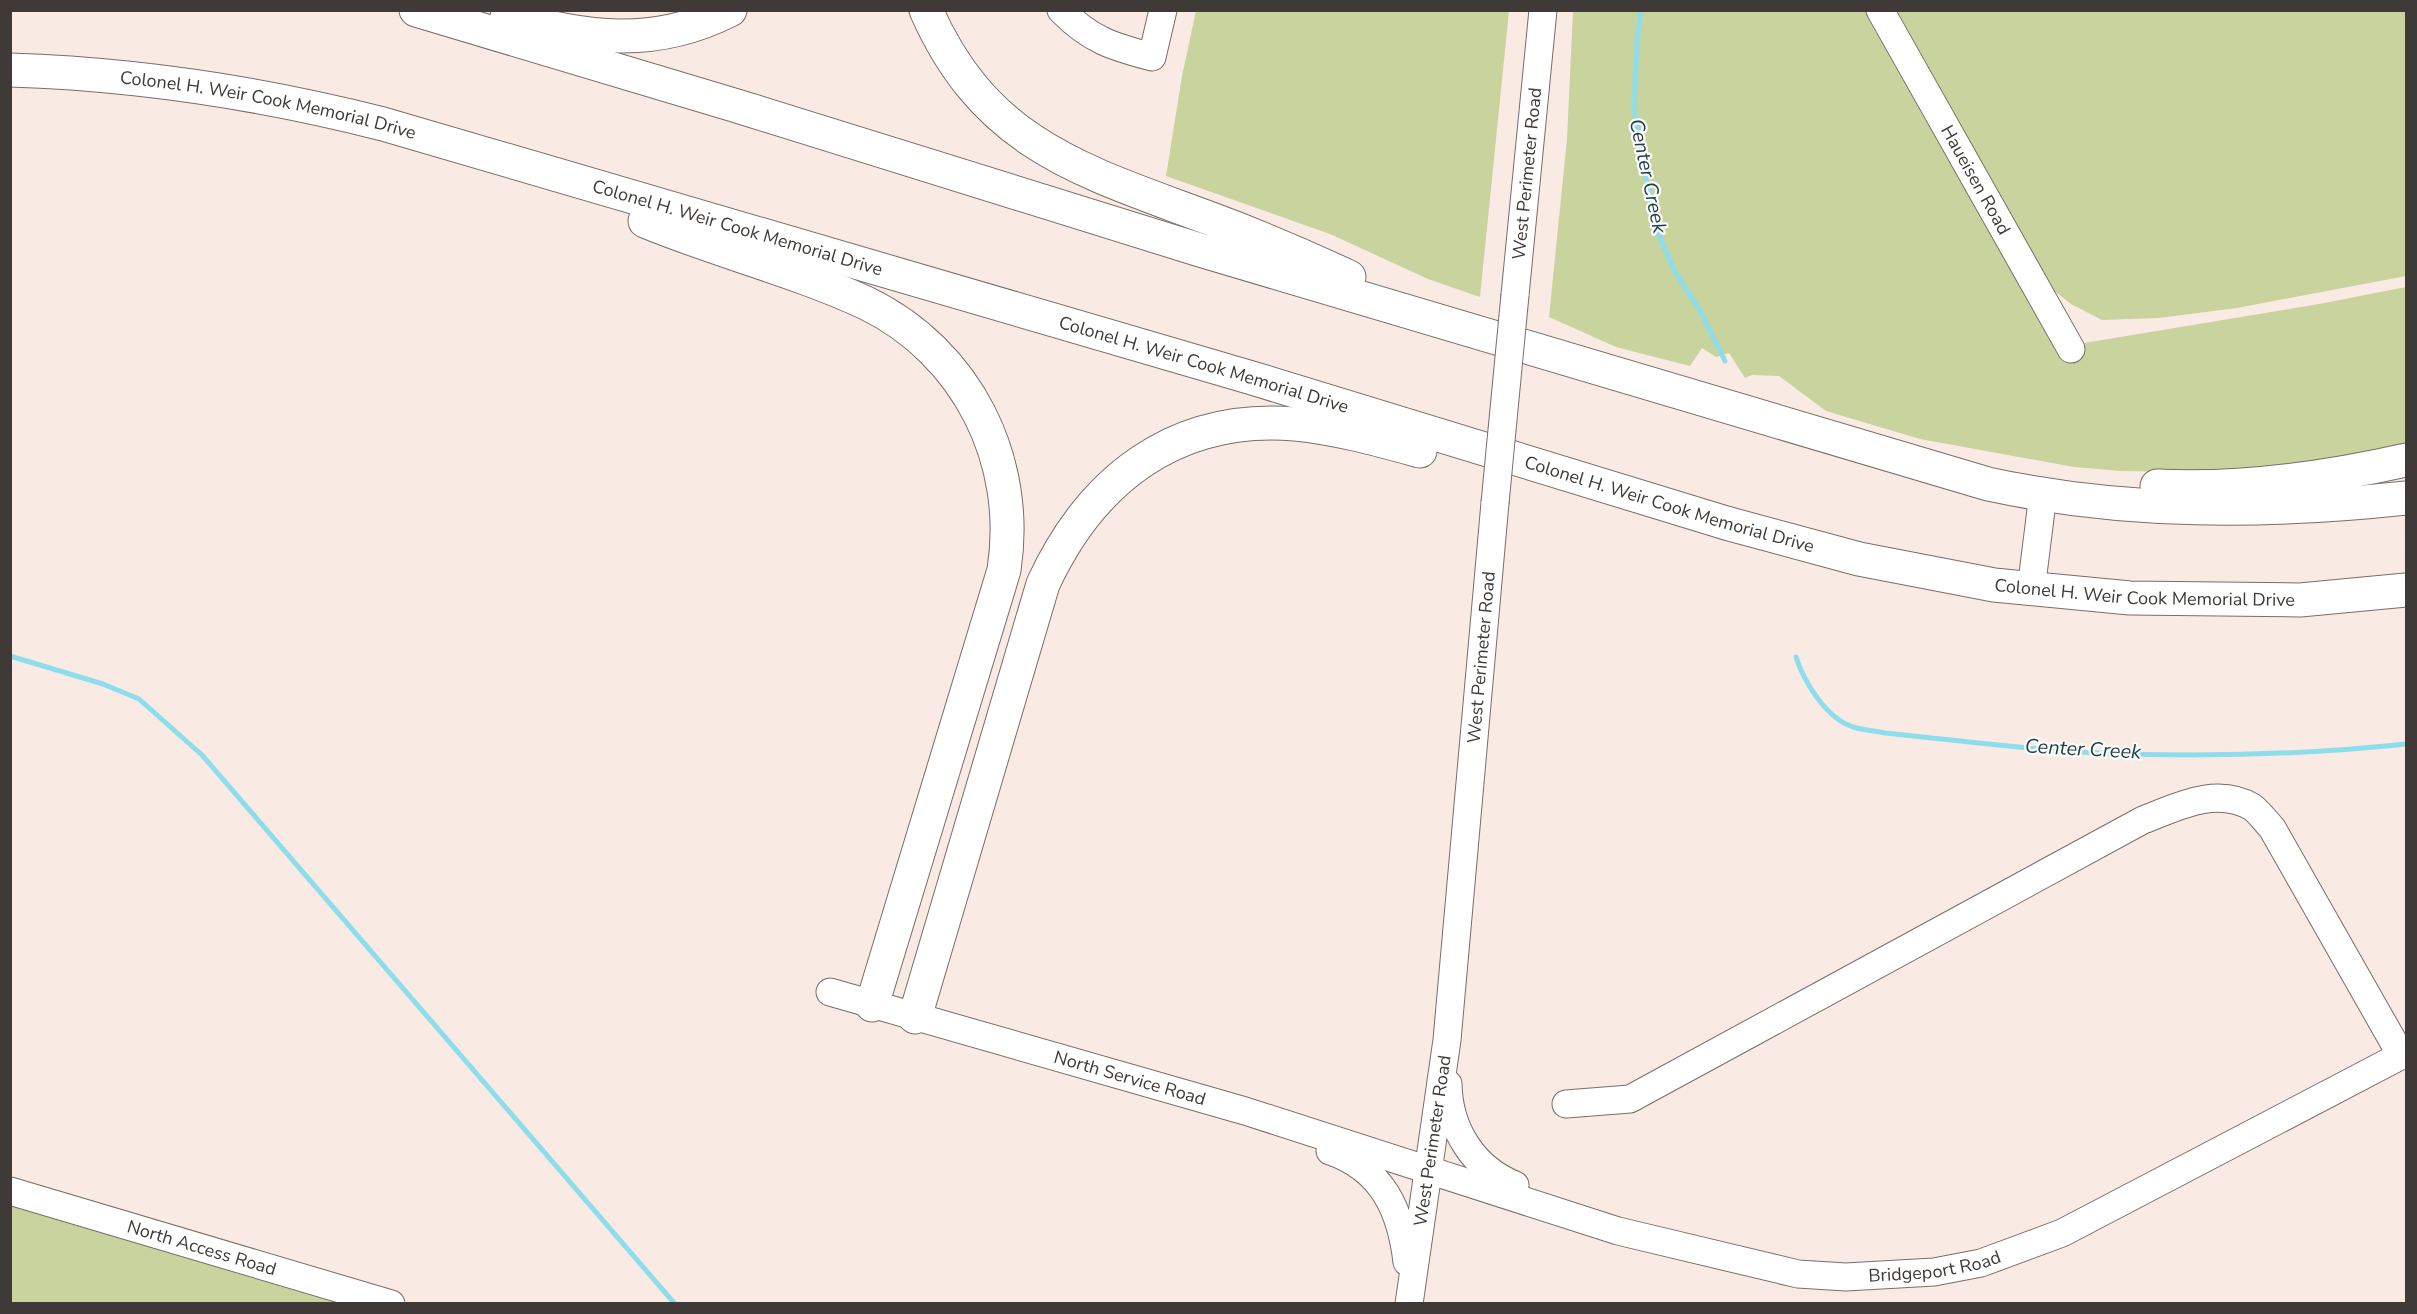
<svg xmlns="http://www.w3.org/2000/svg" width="2417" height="1314" viewBox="0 0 2417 1314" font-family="'Nunito Sans',sans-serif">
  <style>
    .grass { fill: #c9d39d }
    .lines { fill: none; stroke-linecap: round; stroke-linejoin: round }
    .stream { stroke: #8edded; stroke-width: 5 }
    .minor-casing { stroke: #796d67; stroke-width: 29 }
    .highway-casing { stroke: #796d67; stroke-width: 35 }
    .minor { stroke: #fff; stroke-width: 27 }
    .highway { stroke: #fff; stroke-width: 33 }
    .minor-bridge-casing { stroke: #796d67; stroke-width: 29; stroke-linecap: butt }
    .minor-bridge { stroke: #fff; stroke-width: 27 }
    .labels { text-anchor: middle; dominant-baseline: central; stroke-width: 4.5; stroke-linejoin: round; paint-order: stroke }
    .street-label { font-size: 18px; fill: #3f3a37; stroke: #fdfbf9 }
    .water-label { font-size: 20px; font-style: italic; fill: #1c4249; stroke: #fdfbf9 }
  </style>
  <rect width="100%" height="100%" fill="#f9ebe4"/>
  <!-- grass -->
  <g class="grass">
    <polygon points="1196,11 1509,11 1480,297 1428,279 1330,234 1166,176 1182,76"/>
    <polygon points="1573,11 1869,11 2078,344 2319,304 2406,287 2406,445 2295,466 2201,472 2121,471 2074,467 1920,439 1826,411 1779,376 1752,375 1745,378 1729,353 1716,357 1702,348 1690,366 1616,347 1549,317 1567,139"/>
    <polygon points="1893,11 2406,11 2406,276 2237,308 2159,318 2102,320 2071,304 2052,289"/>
    <polygon points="11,1202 354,1303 11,1303"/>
  </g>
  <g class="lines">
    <!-- stream -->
    <g class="stream">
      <polyline points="1641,10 1637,40 1634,106 1654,224 1674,270 1700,311 1725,361"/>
      <polyline points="10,656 103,684 139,699 202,755 675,1304"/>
      <path d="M 1796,657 C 1804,682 1826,718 1853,727 C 1863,730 1875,731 1885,733 C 1956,740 2027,750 2098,753 C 2201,757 2304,755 2406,744"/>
    </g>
    <!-- minor casing -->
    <g class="minor-casing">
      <g id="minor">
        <path d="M 1061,10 C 1090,40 1114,47 1152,57 L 1163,10"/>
        <path id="s1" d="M 1880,10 L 2071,349"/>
        <path id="s2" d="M 1515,295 L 1543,10"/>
        <polyline points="2031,590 2043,494"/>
        <path id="s3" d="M 830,992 L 1245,1111 L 1618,1231 L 1798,1274 L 1846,1277 L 1934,1272 L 1981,1263 L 2062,1233 L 2406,1053"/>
        <path d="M 1448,1084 C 1449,1129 1473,1168 1515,1185"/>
        <path d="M 1566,1104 L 1630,1099 L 2143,820 C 2177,807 2216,786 2252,807 C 2259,812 2266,822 2272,828 L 2401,1055"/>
        <path d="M 1330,1151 C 1383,1169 1401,1211 1407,1262"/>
        <path id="s4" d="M 10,1191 L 391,1304"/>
        <path id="s5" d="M 1409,1304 L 1447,1040 L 1495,503"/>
      </g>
    </g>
    <!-- highway casing -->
    <g class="highway-casing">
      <g id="highway">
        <path d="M 416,10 L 737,106 L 1200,250 L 1988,484 C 2126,514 2266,513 2406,498"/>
        <path d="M 926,10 C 985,144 1080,170 1206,217 C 1255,235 1302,255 1349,277"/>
        <path d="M 507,17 C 587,38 653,49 730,10"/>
        <path id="s6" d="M 10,70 C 136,74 261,93 383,124 L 1252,378 L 1726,523 L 1859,559 L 1994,585 L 2130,598 L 2300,600 L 2406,590"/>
        <path d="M 645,221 C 717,251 795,270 866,303 C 967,352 1021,460 1004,570 L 872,1005"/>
        <path d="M 2157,486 C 2240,490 2326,478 2406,460"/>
        <path d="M 915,1017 L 1043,584 C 1091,480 1175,414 1295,424 C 1337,428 1380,440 1420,451"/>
      </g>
    </g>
    <!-- minor -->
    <use href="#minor" class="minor"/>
    <!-- highway -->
    <use href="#highway" class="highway"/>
    <!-- minor-bridge casing -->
    <g class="minor-bridge-casing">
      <polyline id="minor-bridge" points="1495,503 1515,295"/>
    </g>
    <!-- minor-bridge -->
    <use href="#minor-bridge" class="minor-bridge"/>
  </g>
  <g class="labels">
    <!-- street labels -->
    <g class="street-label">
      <text stroke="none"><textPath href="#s6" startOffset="261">Colonel H. Weir Cook Memorial Drive</textPath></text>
      <text stroke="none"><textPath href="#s2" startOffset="122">West Perimeter Road</textPath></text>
      <text stroke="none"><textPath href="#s1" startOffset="195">Haueisen Road</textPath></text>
      <text stroke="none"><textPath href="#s6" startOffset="747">Colonel H. Weir Cook Memorial Drive</textPath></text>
      <text stroke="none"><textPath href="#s6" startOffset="1233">Colonel H. Weir Cook Memorial Drive</textPath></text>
      <text stroke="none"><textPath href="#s6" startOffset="1719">Colonel H. Weir Cook Memorial Drive</textPath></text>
      <text stroke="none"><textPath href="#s6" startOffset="2205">Colonel H. Weir Cook Memorial Drive</textPath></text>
      <text stroke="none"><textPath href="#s5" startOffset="651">West Perimeter Road</textPath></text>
      <text stroke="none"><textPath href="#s3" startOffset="312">North Service Road</textPath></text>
      <text stroke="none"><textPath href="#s5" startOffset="165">West Perimeter Road</textPath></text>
      <text stroke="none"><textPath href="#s4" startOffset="200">North Access Road</textPath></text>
      <text stroke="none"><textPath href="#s3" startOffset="1146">Bridgeport Road</textPath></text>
    </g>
    <!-- water labels -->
    <g class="water-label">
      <text transform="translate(1648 176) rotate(78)">Center Creek</text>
      <text transform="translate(2083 749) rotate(3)">Center Creek</text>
    </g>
  </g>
  <!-- border -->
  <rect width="2417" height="1314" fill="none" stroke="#3f3a37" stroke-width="24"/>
</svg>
